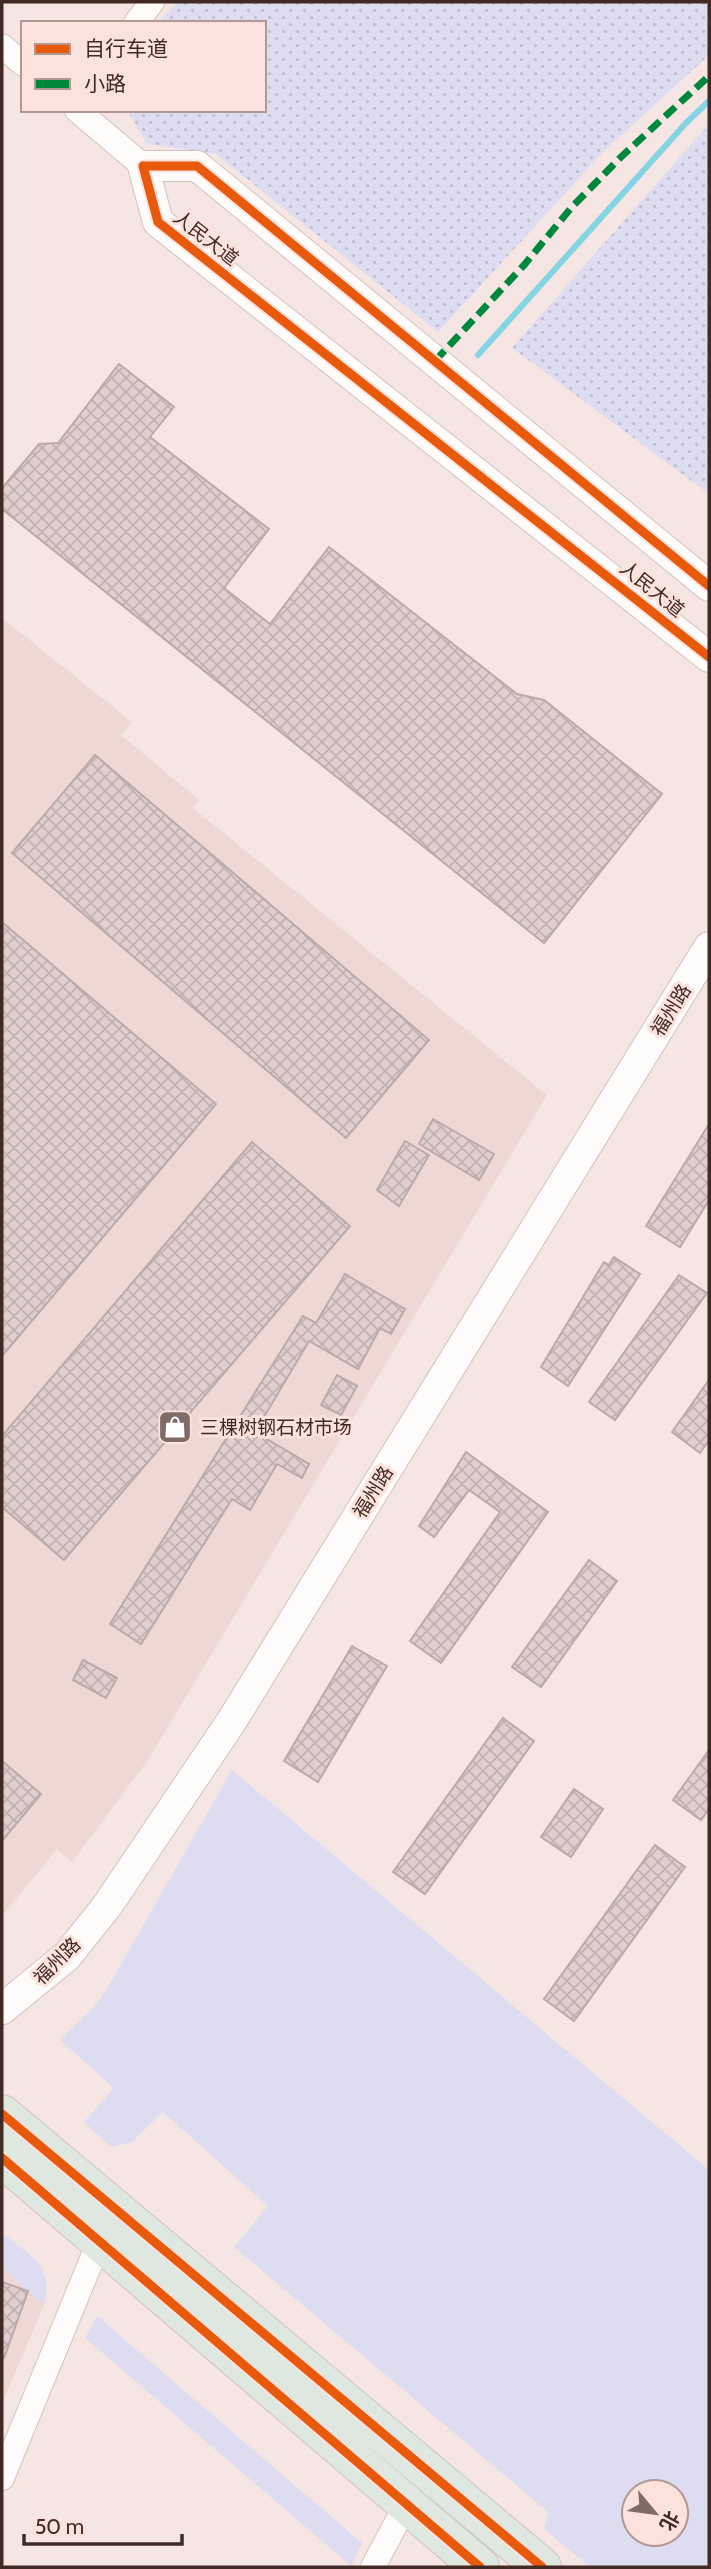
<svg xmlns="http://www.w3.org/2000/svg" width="711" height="2569" viewBox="0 0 711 2569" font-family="Cabin,'Noto Sans SC',sans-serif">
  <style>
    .built { fill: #efd8d3 }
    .grass { fill: #dddcf0; fill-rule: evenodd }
    .garden { fill: url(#garden-dots) }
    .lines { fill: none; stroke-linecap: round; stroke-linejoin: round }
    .stream { stroke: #84d4e6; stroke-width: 6 }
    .building { fill: url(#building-cross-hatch); stroke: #bbaaa9; stroke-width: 2 }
    .minor-casing { stroke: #d4c2be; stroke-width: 26 }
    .tertiary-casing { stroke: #d4c2be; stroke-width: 32 }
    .trunk-casing { stroke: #cec4c1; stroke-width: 40 }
    .minor { stroke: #fefbfb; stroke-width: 24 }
    .tertiary { stroke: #fefbfb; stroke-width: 30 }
    .trunk { stroke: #dfe8e0; stroke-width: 38 }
    .quiet { stroke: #00873e; stroke-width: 7; stroke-dasharray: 14 7; stroke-linecap: butt }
    .cycleway-casing { stroke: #fce2dc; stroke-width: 13 }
    .cycleway { stroke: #e8590c; stroke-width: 9 }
    .labels { text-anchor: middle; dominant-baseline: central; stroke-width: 6; stroke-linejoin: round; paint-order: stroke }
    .street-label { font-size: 19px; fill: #412a24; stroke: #fce2dc }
    .poi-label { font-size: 19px; fill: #412a24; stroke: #fce2dc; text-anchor: start }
  </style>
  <defs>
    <pattern id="garden-dots" width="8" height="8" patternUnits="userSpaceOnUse" patternTransform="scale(1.75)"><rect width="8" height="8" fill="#dddcf0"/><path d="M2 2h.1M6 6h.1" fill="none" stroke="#bfbdce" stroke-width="1.8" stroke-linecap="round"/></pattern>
    <pattern id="building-cross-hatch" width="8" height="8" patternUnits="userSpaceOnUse" patternTransform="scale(1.75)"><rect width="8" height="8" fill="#e1cece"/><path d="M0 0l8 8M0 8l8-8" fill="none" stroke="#c2b1b1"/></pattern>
  </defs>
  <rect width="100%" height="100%" fill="#f5e6e3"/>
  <!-- built -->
  <g class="built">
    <polygon points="2,618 132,722 121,735 199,800 193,808 547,1095 148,1760 72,1862 57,1849 2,1916"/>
    <polygon points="2,2268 44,2305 2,2404"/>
  </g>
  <!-- grass -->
  <g class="grass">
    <path d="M 232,1770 L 709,2170 L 709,2567 L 590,2567 L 544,2529 L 548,2512 L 234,2247 L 268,2206 L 163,2112 L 132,2142 L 111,2147 L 84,2122 L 114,2088 L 60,2040 L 95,2006 L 111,1982 ZM 634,2492 L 676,2492 L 676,2534 L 634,2534 Z"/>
    <path d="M 2,2233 C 30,2256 55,2265 44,2305 L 2,2268 Z"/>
    <polygon points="97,2316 362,2543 351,2566 85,2338"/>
  </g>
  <!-- garden -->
  <g class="garden">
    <polygon points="177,2 709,2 709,55 603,152 438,332 216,154 147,144 127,110 264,110 264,23 158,23"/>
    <polygon points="709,124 709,494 512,348"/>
  </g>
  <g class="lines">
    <!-- stream -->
    <polyline class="stream" points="478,355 686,123 709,101"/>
  </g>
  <!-- building -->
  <g class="building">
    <polygon points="119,364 174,407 150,437 269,529 224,588 270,624 329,547 517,694 544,700 662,794 544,943 2,509 2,488 39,444 58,443"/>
    <polygon points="95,755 429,1040 346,1138 12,853"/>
    <polygon points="2,922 216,1104 2,1356"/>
    <polygon points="433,1119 494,1154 479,1180 419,1144"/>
    <polygon points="709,1124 709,1200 680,1247 646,1226"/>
    <polygon points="405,1141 429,1155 399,1206 377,1190"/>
    <polygon points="252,1142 350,1226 64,1560 2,1507 2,1436"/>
    <polygon points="614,1257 640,1274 568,1386 541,1367 604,1262 609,1265"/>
    <polygon points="345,1274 405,1309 391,1334 380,1328 358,1369 309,1341 255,1432 309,1464 302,1478 277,1464 250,1510 232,1499 141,1644 110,1624 303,1316 316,1323"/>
    <polygon points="679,1275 707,1293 615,1420 589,1402"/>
    <polygon points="337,1375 357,1386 341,1415 321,1405"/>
    <polygon points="709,1380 709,1440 700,1453 672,1432"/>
    <polygon points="466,1452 548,1512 441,1663 410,1641 500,1512 469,1490 434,1537 419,1526"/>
    <polygon points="589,1560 617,1581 541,1687 512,1667"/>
    <polygon points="352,1646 387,1666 318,1782 284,1761"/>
    <polygon points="83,1660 117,1678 106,1698 73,1680"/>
    <polygon points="503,1718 534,1741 425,1894 393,1872"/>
    <polygon points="709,1750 709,1809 701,1820 673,1800"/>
    <polygon points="2,1761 41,1794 2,1841"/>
    <polygon points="574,1789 603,1809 571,1857 541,1837"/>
    <polygon points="655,1845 685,1867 574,2021 544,1999"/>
    <polygon points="2,2282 28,2291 4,2358 2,2358"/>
  </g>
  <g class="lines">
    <!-- minor casing -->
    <g class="minor-casing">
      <g id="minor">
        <polyline points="136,23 152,2"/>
        <polyline points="2,46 23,64"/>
        <polyline points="77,110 143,166"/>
        <polyline points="2,2478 104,2230"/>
        <polyline points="373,2567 406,2505"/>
      </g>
    </g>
    <!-- tertiary casing -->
    <g class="tertiary-casing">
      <g id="tertiary">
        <polyline points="709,586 197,166 143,166 158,222 709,657"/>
        <polyline points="2,2009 67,1956 107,1906 231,1722 709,947"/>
      </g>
    </g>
    <!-- trunk casing -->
    <g class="trunk-casing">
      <g id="trunk">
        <polyline points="2,2114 542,2567"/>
        <polyline points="2,2158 480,2567"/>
      </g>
    </g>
    <!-- minor -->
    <use href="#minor" class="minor"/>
    <!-- tertiary -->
    <use href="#tertiary" class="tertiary"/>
    <!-- trunk -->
    <use href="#trunk" class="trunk"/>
    <!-- quiet -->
    <polyline class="quiet" points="435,361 525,264 571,208 621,157 709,76"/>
    <!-- cycleway casing -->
    <g class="cycleway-casing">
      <g id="cycleway">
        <polyline points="709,586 197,166 143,166 158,222 709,657"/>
        <polyline points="2,2114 542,2567"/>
        <polyline points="2,2158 480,2567"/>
      </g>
    </g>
    <!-- cycleway -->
    <use href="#cycleway" class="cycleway"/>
  </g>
  <!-- icons -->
  <defs>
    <g id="shop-square" transform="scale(1.75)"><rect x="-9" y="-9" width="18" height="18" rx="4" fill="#806c67" stroke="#fce2dc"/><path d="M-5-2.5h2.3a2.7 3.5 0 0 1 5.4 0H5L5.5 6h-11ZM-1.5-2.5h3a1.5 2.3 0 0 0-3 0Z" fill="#fff"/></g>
  </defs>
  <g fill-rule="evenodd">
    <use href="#shop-square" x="175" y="1427"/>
  </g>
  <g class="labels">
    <!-- street labels -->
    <g class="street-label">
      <text transform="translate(206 238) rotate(38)">人民大道</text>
      <text transform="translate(652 589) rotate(39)">人民大道</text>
      <text transform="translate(671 1010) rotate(-58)">福州路</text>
      <text transform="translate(373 1492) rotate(-58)">福州路</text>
      <text transform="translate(57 1961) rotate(-45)">福州路</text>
    </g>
    <!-- poi labels -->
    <g class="poi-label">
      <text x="200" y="1427">三棵树钢石材市场</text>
    </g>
  </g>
  <!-- border -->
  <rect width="711" height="2569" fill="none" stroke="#412a24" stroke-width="7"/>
  <!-- legend -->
  <rect x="21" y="21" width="245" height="91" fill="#fce2dc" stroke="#b19892" stroke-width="2"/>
  <rect x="35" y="44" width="35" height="10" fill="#e8590c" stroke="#b19892" stroke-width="2"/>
  <text x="84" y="56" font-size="21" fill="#412a24">自行车道</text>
  <rect x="35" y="79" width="35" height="10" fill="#00873e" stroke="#b19892" stroke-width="2"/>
  <text x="84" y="91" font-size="21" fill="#412a24">小路</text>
  <!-- north arrow -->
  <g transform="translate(655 2513) rotate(119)"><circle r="33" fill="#fce2dc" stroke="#b19892" stroke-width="2"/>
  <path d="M0-5L12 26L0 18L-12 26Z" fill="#806c67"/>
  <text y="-10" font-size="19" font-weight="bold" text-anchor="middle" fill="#412a24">北</text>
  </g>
  <!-- scale -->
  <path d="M24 2534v10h158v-10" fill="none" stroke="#412a24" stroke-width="3.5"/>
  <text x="35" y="2534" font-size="21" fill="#412a24" stroke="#fce2dc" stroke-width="5" paint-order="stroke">50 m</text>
</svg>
